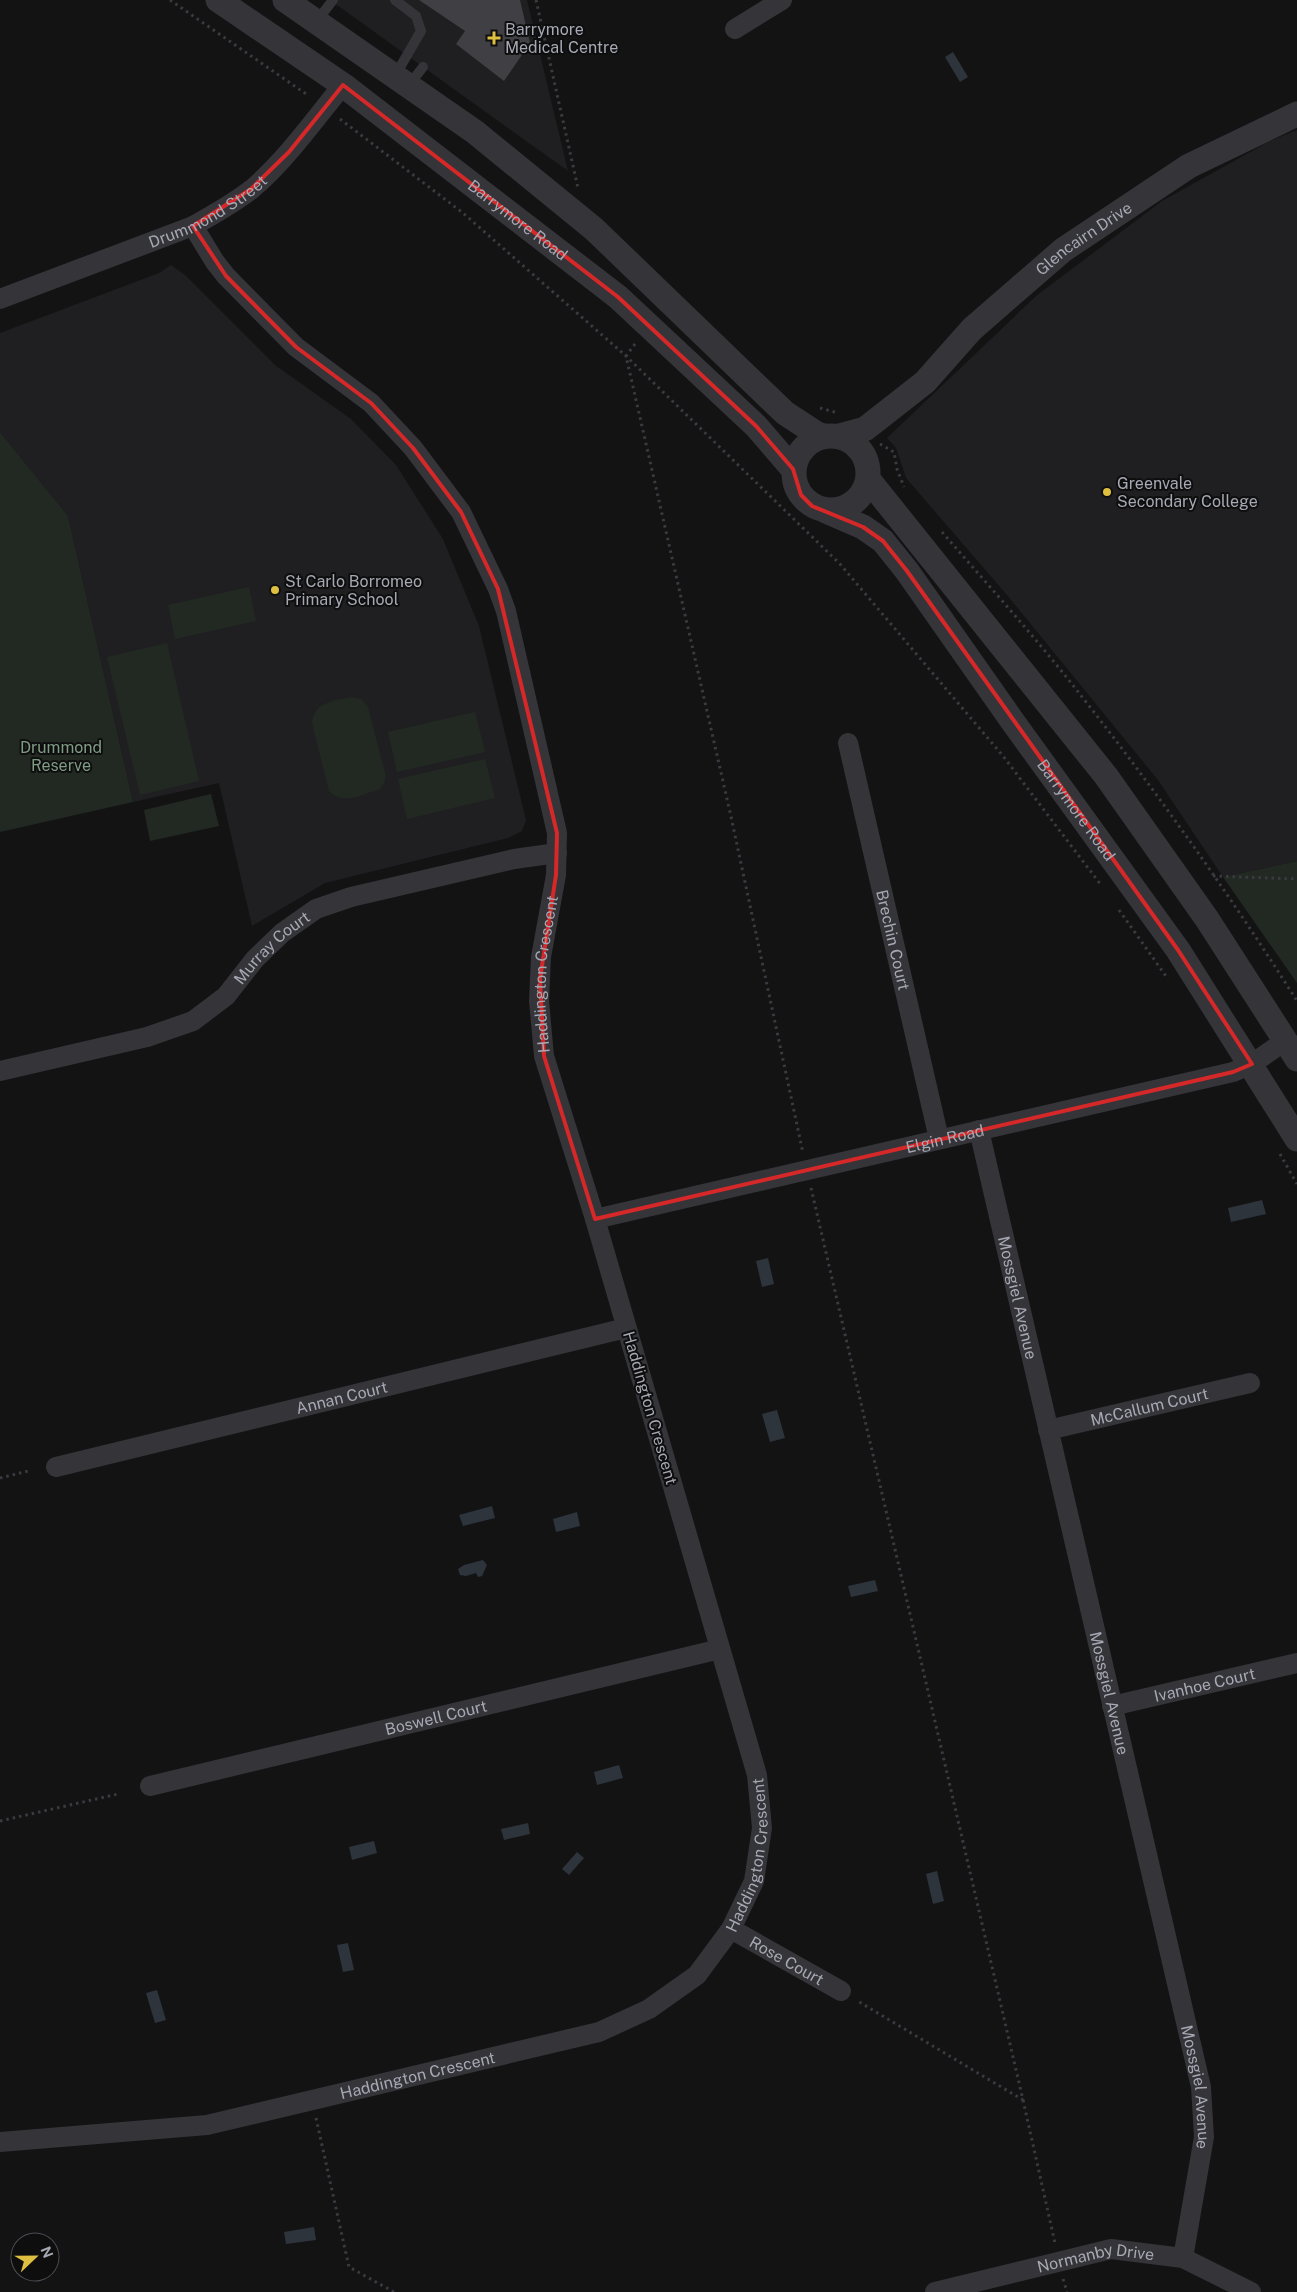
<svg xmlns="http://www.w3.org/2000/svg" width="1297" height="2292" viewBox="0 0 1297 2292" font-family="'Public Sans',sans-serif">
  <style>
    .built { fill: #1f1f21 }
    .green { fill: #222923 }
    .water { fill: #2d343c }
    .building { fill: #404044 }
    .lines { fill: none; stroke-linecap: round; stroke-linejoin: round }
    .path { stroke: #3a3b40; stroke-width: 3; stroke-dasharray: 2.5 4; stroke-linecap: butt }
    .service { stroke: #343439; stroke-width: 10 }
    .minor { stroke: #343439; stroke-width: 20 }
    .tertiary { stroke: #343439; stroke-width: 25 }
    .marked { fill: none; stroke: #d62828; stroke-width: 4; stroke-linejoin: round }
    .poi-dot { fill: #dfbf40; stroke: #0e0e0f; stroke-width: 2 }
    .labels { text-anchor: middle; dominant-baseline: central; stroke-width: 4; stroke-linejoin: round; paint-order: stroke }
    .poi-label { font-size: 16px; fill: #a6a8b3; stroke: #0e0e0f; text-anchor: start }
    .street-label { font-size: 16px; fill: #a6a8b3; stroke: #0e0e0f }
    .park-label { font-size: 16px; fill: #7f9c84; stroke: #0e0e0f }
  </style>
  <rect width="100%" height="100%" fill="#131314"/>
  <!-- built -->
  <g class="built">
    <polygon points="330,0 527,0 568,171 540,151"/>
    <polygon points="1297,130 1297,861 1223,877 1158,780 1007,595 906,478 896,448 887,438 1036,296 1162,201 1272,140"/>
    <polygon points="171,265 185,275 275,365 351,419 396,465 443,539 479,626 526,820 522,831 508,838 325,883 252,926 219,783 133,802 68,516 0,432 0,333 159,273"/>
  </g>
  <!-- green -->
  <g class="green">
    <polygon points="0,432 68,516 133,802 0,832"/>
    <polygon points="249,587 256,621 175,639 168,605"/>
    <polygon points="167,643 199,781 140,795 107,657"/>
    <path d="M 351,697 L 361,699 L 368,707 L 385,773 L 385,781 L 380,789 C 363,794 344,806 329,791 L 312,723 C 314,702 334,701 351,697 Z"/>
    <polygon points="475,712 485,752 397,772 388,732"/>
    <polygon points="485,759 495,798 407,819 398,779"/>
    <polygon points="211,794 219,826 150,841 144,810"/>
    <polygon points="1297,861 1297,983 1223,877"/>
  </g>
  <!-- water -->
  <g class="water">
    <polygon points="953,52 968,77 960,82 945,57"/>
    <polygon points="1262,1200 1266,1214 1231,1222 1228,1208"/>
    <polygon points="768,1258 774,1284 762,1287 756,1261"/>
    <polygon points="777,1410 785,1438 770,1442 762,1414"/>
    <polygon points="492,1506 495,1518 463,1526 459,1515"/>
    <polygon points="577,1512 580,1526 556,1532 553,1519"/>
    <polygon points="483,1560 487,1565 482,1576 478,1577 476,1573 466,1576 460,1575 458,1569 464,1565"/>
    <polygon points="875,1580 878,1591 851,1597 848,1586"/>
    <polygon points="619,1765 623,1778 597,1785 594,1772"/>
    <polygon points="528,1823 530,1834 504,1840 501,1829"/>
    <polygon points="374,1841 377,1853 352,1860 349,1847"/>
    <polygon points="577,1852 584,1858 569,1875 562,1869"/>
    <polygon points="937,1871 944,1901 933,1904 926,1874"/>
    <polygon points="348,1943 354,1970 343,1972 337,1945"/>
    <polygon points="157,1990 166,2020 155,2023 146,1993"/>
    <polygon points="314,2227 316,2240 286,2244 284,2232"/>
  </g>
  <!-- building -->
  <polygon class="building" points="419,0 520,0 530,43 504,81 456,44 465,31"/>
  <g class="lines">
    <!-- path -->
    <g class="path">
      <polyline points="170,0 309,96"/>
      <polyline points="536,0 578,188"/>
      <polyline points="340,119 463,213 626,356 840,564 1003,756 1101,885"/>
      <polyline points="635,344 626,356 730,812 803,1153"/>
      <polyline points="820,408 838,413"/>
      <polyline points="880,444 894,452 897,469 904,487"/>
      <path d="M 942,532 C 988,585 1036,638 1079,693 C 1157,792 1230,895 1297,1001"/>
      <polyline points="1213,876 1297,879"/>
      <polyline points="1119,910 1168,979"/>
      <polyline points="1280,1154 1297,1184"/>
      <polyline points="811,1188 1023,2100 856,2000"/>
      <polyline points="0,1478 28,1471"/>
      <polyline points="0,1821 118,1794"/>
      <polyline points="1023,2100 1055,2243"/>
      <polyline points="316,2118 349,2267 394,2292"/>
      <polyline points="1063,2279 1067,2292"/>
    </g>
    <!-- service -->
    <g class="service">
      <polyline points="316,22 333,0"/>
      <polyline points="395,76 421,31 416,16 395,0"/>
      <polyline points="409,85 423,67"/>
    </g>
    <!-- minor -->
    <g class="minor">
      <polyline points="735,29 782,0"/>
      <path id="s1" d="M 0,299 L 193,226 C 213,215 234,203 252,189 C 287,159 314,120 343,85"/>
      <path id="s2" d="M 848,743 L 939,1139"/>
      <path id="s3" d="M 0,1071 L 147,1037 L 193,1021 L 226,996 L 255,959 L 282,933 L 316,909 L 351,897 L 514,859 L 557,853"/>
      <path id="s4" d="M 979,1130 L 1201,2087 L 1204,2137 L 1183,2258"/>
      <path id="s5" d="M 595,1219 L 1233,1072 L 1252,1064 L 1286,1040"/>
      <path id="s6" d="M 1048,1430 L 1250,1383"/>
      <path id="s7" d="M 56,1467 L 626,1328"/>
      <path id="s8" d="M 1112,1706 L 1297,1663"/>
      <path id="s9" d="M 150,1786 L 720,1649"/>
      <path id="s10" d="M 731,1929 L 841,1991"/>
      <path id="s11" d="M 0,2142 L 207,2125 L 599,2032 L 649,2009 L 697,1975 L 731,1929 L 754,1881 L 762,1828 L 757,1775 L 595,1219 L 544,1056 L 539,1001 L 541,957 L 556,875 L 557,833 L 506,611 L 498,589 L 461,512 L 413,448 L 371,403 L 296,347 L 226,276 L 215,262 L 193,226"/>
      <path id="s12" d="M 935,2292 L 1111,2249 L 1183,2258 L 1251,2292"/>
    </g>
    <!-- tertiary -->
    <g class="tertiary">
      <path id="s13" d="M 218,0 L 343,85 L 618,297 L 756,426 L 793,469"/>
      <polyline points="285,0 475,132 594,229 785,413 817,434 824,436"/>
      <circle cx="831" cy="473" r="37"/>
      <path id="s14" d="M 839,436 L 865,429 L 925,382 L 972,329 L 1063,250 L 1189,166 L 1297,114"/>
      <polyline points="868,479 1106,776 1207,919 1297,1059"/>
      <path id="s15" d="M 826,511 L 863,527 L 883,541 L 907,571 L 1013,722 L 1178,950 L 1297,1139"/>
    </g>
  </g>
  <!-- marked area -->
  <path class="marked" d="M 343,85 L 618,297 L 756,426 L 793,469 L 801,495 L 812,506 L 863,527 L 883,541 L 907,571 L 1178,950 L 1252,1064 L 1233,1072 L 595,1219 L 544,1056 L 540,979 L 556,875 L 557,833 L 498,589 L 461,512 L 413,448 L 371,403 L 296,347 L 226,276 L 193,226 L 251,189 L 289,152 Z"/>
  <!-- markers -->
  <g class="poi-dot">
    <path d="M491.5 30.5h5v5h5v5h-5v5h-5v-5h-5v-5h5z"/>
    <circle cx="1107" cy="492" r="5"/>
    <circle cx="275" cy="590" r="5"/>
  </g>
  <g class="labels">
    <!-- poi labels -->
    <g class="poi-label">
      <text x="505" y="29">Barrymore<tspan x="505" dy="18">Medical Centre</tspan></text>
      <text x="1117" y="483">Greenvale<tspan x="1117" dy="18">Secondary College</tspan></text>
      <text x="285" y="581">St Carlo Borromeo<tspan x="285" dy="18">Primary School</tspan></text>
    </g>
    <!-- street labels -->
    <g class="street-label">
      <text stroke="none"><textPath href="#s1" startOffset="226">Drummond Street</textPath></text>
      <text stroke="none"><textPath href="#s13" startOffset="372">Barrymore Road</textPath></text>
      <text stroke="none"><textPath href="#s14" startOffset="318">Glencairn Drive</textPath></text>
      <text stroke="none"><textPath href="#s15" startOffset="396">Barrymore Road</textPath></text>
      <text stroke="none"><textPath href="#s2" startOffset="202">Brechin Court</textPath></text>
      <text stroke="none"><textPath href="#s3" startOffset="308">Murray Court</textPath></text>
      <text stroke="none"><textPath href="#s11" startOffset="1774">Haddington Crescent</textPath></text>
      <text stroke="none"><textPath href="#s5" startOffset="359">Elgin Road</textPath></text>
      <text stroke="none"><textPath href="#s4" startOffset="172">Mossgiel Avenue</textPath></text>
      <text stroke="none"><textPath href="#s7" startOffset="294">Annan Court</textPath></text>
      <text stroke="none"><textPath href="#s6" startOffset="104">McCallum Court</textPath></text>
      <text transform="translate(650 1408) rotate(74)">Haddington Crescent</text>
      <text stroke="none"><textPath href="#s8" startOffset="95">Ivanhoe Court</textPath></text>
      <text stroke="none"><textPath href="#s4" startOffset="578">Mossgiel Avenue</textPath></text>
      <text stroke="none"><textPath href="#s9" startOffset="294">Boswell Court</textPath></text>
      <text stroke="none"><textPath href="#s11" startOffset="859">Haddington Crescent</textPath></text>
      <text stroke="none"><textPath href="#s10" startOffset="64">Rose Court</textPath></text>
      <text stroke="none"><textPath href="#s11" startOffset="424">Haddington Crescent</textPath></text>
      <text stroke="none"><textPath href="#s4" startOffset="982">Mossgiel Avenue</textPath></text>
      <text stroke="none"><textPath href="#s12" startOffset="165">Normanby Drive</textPath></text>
    </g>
    <!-- park labels -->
    <g class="park-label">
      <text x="61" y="747">Drummond<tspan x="61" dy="18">Reserve</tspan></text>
    </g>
  </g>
  <!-- north arrow -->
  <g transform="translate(35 2257) rotate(68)"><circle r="24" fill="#0e0e0f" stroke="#4b4c51"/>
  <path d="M0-4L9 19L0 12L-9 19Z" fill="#dfbf40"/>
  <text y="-8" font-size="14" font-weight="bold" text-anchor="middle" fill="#a6a8b3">N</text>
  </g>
</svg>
